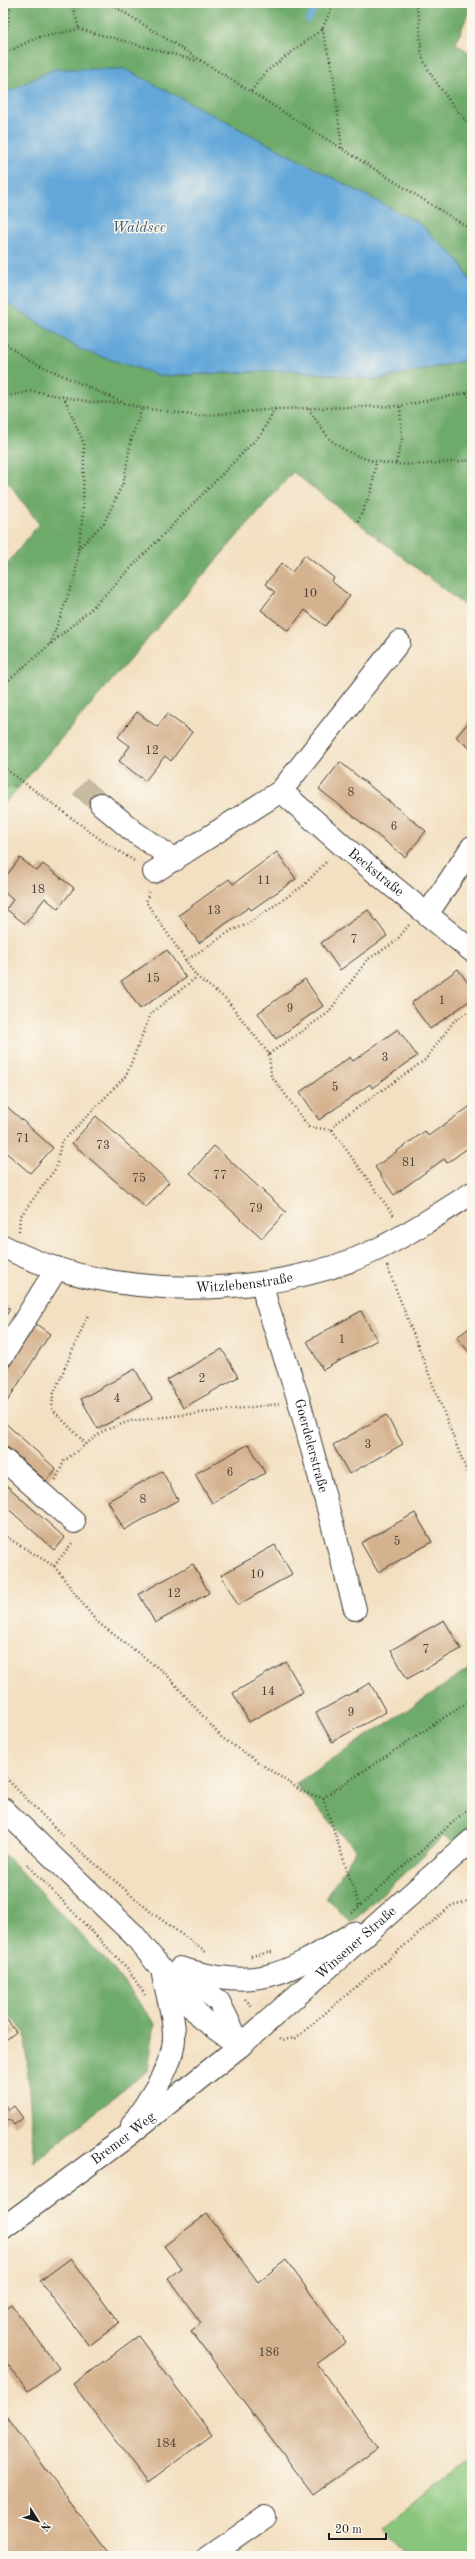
<svg xmlns="http://www.w3.org/2000/svg" width="475" height="2559" viewBox="0 0 475 2559" font-family="'Old Standard TT',serif">
  <style>
    .green { fill: #89c57b; stroke: #52704c }
    .forest { fill: #6eaa6b; stroke: #456344 }
    .water { fill: #64a7d9; stroke: #40627a }
    .lines { fill: none; stroke-linecap: round; stroke-linejoin: round }
    .stream { stroke: #64a7d9; stroke-width: 5.5 }
    .building { fill: #d5b28f }
    .minor-tunnel { stroke: #c8b9a1; stroke-width: 22; stroke-dasharray: 22 11; stroke-linecap: butt }
    .minor-casing { stroke: #3c3935; stroke-width: 24 }
    .major-casing { stroke: #3c3935; stroke-width: 24 }
    .path { stroke: #3c3935; stroke-width: 2.5; stroke-dasharray: 1 3; stroke-linecap: butt }
    .minor { stroke: #fff; stroke-width: 22 }
    .major { stroke: #fff; stroke-width: 22 }
    .labels { text-anchor: middle; dominant-baseline: central; stroke-width: 3; stroke-linejoin: round; paint-order: stroke }
    .number-label { font-size: 12px; fill: #4a4239 }
    .street-label { font-size: 14px; fill: #1c1c1c; stroke: #fbf7ec }
    .water-label { font-size: 15px; font-style: italic; fill: #3c5b71; stroke: #fbf7ec }
  </style>
  <rect width="100%" height="100%" fill="#fbf7ec"/>
  <filter id="ink" filterUnits="userSpaceOnUse"><feTurbulence type="fractalNoise" baseFrequency=".025" numOctaves="2"/><feDisplacementMap in="SourceGraphic" scale="8" xChannelSelector="R" yChannelSelector="G"/><feConvolveMatrix kernelMatrix="1 2 1 2 8 2 1 2 1" color-interpolation-filters="sRGB"/></filter>
  <filter id="wash" filterUnits="userSpaceOnUse"><feTurbulence type="fractalNoise" baseFrequency=".012" numOctaves="4" result="noise"/><feDisplacementMap in="SourceGraphic" scale="16" xChannelSelector="R" yChannelSelector="G"/><feGaussianBlur stdDeviation="0.9" result="paint"/><feColorMatrix in="noise" values="0 0 0 0 0 0 0 0 0 0 0 0 0 0 0 0 0 1.4 0 .05"/><feComposite in="paint" operator="in"/></filter>
  <g filter="url(#wash)">
    <rect width="100%" height="100%" fill="#f3e0c2"/>
    <!-- green -->
    <g class="green">
      <polygon points="19,787 3,805 3,788"/>
      <polygon points="472,2461 472,2556 404,2556 380,2526"/>
    </g>
    <!-- forest -->
    <g class="forest">
      <polygon points="3,3 472,3 456,44 472,54 472,285 460,262 54,69 3,94"/>
      <polygon points="3,300 162,376 291,370 375,380 464,361 472,343 472,606 469,609 293,472 19,787 3,788 3,569 39,524 3,475"/>
      <polygon points="472,1667 472,1853 444,1836 351,1923 326,1898 356,1850 295,1784"/>
      <polygon points="3,1853 111,1966 155,2024 148,2070 34,2162 25,2033 3,2008"/>
    </g>
    <!-- water -->
    <polygon class="water" points="54,69 125,69 419,223 460,262 472,285 472,343 464,361 375,380 291,370 162,376 81,350 4,301 3,94"/>
    <g class="lines">
      <!-- stream -->
      <polyline class="stream" points="308,20 318,3"/>
    </g>
    <g id="blocks">
      <!-- building -->
      <g class="building">
        <polygon points="305,555 334,578 331,581 350,596 325,626 305,610 288,631 261,610 275,592 265,584 282,563 292,572"/>
        <polygon points="137,712 157,727 167,714 192,732 171,761 165,756 145,781 119,761 130,746 118,737"/>
        <polygon points="472,718 472,750 456,737"/>
        <polygon points="340,762 426,831 405,857 319,789"/>
        <polygon points="277,852 296,879 251,910 249,907 199,943 179,915 229,879 233,884"/>
        <polygon points="20,858 37,871 43,864 74,888 58,909 45,898 25,924 6,909 13,900 3,891 3,880"/>
        <polygon points="368,910 387,936 340,970 321,943"/>
        <polygon points="167,950 186,978 140,1009 121,981"/>
        <polygon points="458,969 472,989 472,999 430,1029 411,1003"/>
        <polygon points="305,979 323,1006 276,1039 258,1013"/>
        <polygon points="398,1029 417,1056 372,1088 370,1084 319,1120 300,1092 350,1057 353,1061"/>
        <polygon points="3,1103 53,1148 30,1173 3,1150"/>
        <polygon points="472,1105 472,1145 447,1163 444,1159 394,1195 375,1167 425,1131 428,1136"/>
        <polygon points="96,1116 169,1182 146,1208 72,1143"/>
        <polygon points="214,1146 286,1212 262,1238 190,1173"/>
        <polygon points="3,1304 10,1309 3,1320"/>
        <polygon points="361,1311 377,1340 323,1370 307,1341"/>
        <polygon points="36,1324 50,1334 3,1408 3,1376"/>
        <polygon points="472,1326 472,1356 457,1337"/>
        <polygon points="222,1349 238,1377 183,1408 167,1380"/>
        <polygon points="135,1369 152,1399 98,1429 81,1399"/>
        <polygon points="386,1415 403,1444 349,1474 333,1445"/>
        <polygon points="3,1421 56,1469 46,1481 3,1443"/>
        <polygon points="249,1444 265,1473 212,1503 195,1474"/>
        <polygon points="162,1471 178,1500 124,1530 108,1501"/>
        <polygon points="3,1482 65,1538 54,1550 3,1504"/>
        <polygon points="415,1513 432,1542 378,1572 361,1543"/>
        <polygon points="275,1545 292,1574 238,1605 221,1575"/>
        <polygon points="193,1564 209,1593 155,1623 139,1594"/>
        <polygon points="444,1620 461,1649 407,1679 391,1650"/>
        <polygon points="286,1662 303,1692 249,1722 233,1693"/>
        <polygon points="370,1683 386,1712 332,1742 316,1713"/>
        <polygon points="3,2015 16,2032 3,2042"/>
        <polygon points="3,2103 9,2110 14,2106 23,2118 14,2125 9,2119 3,2124"/>
        <polygon points="207,2214 258,2282 286,2260 346,2342 317,2364 378,2447 313,2494 191,2331 201,2323 168,2278 181,2268 164,2246"/>
        <polygon points="71,2258 119,2323 89,2346 40,2281"/>
        <polygon points="11,2304 59,2368 28,2391 3,2358 3,2310"/>
        <polygon points="138,2336 212,2435 147,2483 73,2384"/>
        <polygon points="6,2416 111,2556 3,2556 3,2469 5,2467 3,2465 3,2418"/>
      </g>
    </g>
  </g>
  <g filter="url(#ink)">
    <use href="#blocks" fill-opacity="0" stroke="#3c3935" stroke-width="1"/>
    <g class="lines">
      <!-- minor-tunnel -->
      <polyline class="minor-tunnel" points="80,786 101,804"/>
      <!-- minor casing -->
      <g class="minor-casing">
        <g id="minor">
          <path id="s1" d="M 281,791 L 342,845 L 472,951"/>
          <polyline points="101,804 133,831 175,860"/>
          <polyline points="154,872 281,791 399,642"/>
          <polyline points="428,913 472,847"/>
          <path id="s2" d="M 3,1246 C 106,1302 271,1300 376,1250 C 409,1234 441,1213 472,1193"/>
          <path id="s3" d="M 263,1283 L 266,1301 L 299,1401 L 355,1609"/>
          <polyline points="3,1355 57,1268"/>
          <polyline points="3,1459 74,1522"/>
          <polyline points="209,2556 265,2517"/>
        </g>
      </g>
      <!-- major casing -->
      <g class="major-casing">
        <g id="major">
          <polyline points="3,1809 134,1935 202,2019 240,2046"/>
          <path d="M 180,1968 C 260,1992 286,1974 353,1933"/>
          <polyline points="183,1970 219,2002 240,2045"/>
          <path d="M 132,2125 C 147,2102 173,2067 174,2039 C 175,2018 167,1996 163,1975"/>
          <path id="s4" d="M 3,2228 L 121,2141 L 240,2046 L 472,1840"/>
        </g>
      </g>
      <!-- path -->
      <g class="path">
        <polyline points="72,3 79,29"/>
        <polyline points="109,3 472,230"/>
        <path d="M 415,3 C 422,20 419,37 422,55 C 425,71 460,115 472,128"/>
        <polyline points="322,29 333,72 342,150"/>
        <polyline points="3,53 11,3"/>
        <polyline points="3,54 36,38 79,29 198,61"/>
        <polyline points="251,91 267,71 322,29 334,3"/>
        <polyline points="467,227 472,221"/>
        <polyline points="3,342 28,360 124,403 142,408 199,416 276,409 400,406 466,393 472,388"/>
        <polyline points="466,393 472,398"/>
        <polyline points="3,397 32,391 91,402 121,403"/>
        <path d="M 308,409 C 316,418 323,433 332,441 C 374,474 424,464 472,460"/>
        <polyline points="396,463 402,440 400,406"/>
        <polyline points="358,522 372,489 376,462"/>
        <polyline points="78,549 104,523 124,481 131,439 142,408"/>
        <polyline points="50,644 75,577 83,511 84,444 64,397"/>
        <polyline points="3,685 91,609 261,434 275,409"/>
        <polyline points="3,767 104,842 136,862"/>
        <polyline points="149,892 146,902 197,977 226,999 269,1054 271,1075 309,1127 332,1130 395,1217"/>
        <polyline points="185,961 232,930 246,925 303,886 328,860"/>
        <polyline points="269,1054 328,1013 367,960 395,942 409,925"/>
        <polyline points="332,1130 337,1122 425,1060 454,1021 472,1009"/>
        <polyline points="19,1231 20,1217 56,1168 61,1143 126,1076 151,1013 197,977"/>
        <polyline points="387,1266 472,1485"/>
        <polyline points="86,1444 52,1409 53,1395 88,1315"/>
        <polyline points="56,1480 64,1461 103,1431 130,1421 279,1404"/>
        <polyline points="3,1535 54,1566 96,1621 166,1674 222,1738 303,1792 323,1798 472,1699"/>
        <polyline points="54,1566 73,1542"/>
        <polyline points="3,1775 63,1836"/>
        <polyline points="323,1798 359,1906"/>
        <polyline points="71,1843 151,1912 207,1953"/>
        <polyline points="27,1864 127,1968 145,1995"/>
        <polyline points="352,1913 472,1805"/>
        <polyline points="251,1956 272,1952"/>
        <polyline points="245,1999 253,2007"/>
        <polyline points="280,2038 282,2040 296,2038 452,1905 472,1900"/>
      </g>
      <!-- minor -->
      <use href="#minor" class="minor"/>
      <!-- major -->
      <use href="#major" class="major"/>
    </g>
  </g>
  <g class="labels">
    <!-- number labels -->
    <g class="number-label">
      <text x="310" y="594">10</text>
      <text x="152" y="751">12</text>
      <text x="351" y="793">8</text>
      <text x="394" y="827">6</text>
      <text x="264" y="881">11</text>
      <text x="38" y="890">18</text>
      <text x="214" y="911">13</text>
      <text x="354" y="940">7</text>
      <text x="153" y="979">15</text>
      <text x="442" y="1001">1</text>
      <text x="290" y="1009">9</text>
      <text x="385" y="1058">3</text>
      <text x="335" y="1088">5</text>
      <text x="23" y="1139">71</text>
      <text x="103" y="1146">73</text>
      <text x="409" y="1163">81</text>
      <text x="220" y="1176">77</text>
      <text x="139" y="1179">75</text>
      <text x="256" y="1209">79</text>
      <text x="342" y="1340">1</text>
      <text x="202" y="1379">2</text>
      <text x="117" y="1399">4</text>
      <text x="368" y="1445">3</text>
      <text x="230" y="1473">6</text>
      <text x="143" y="1500">8</text>
      <text x="397" y="1542">5</text>
      <text x="257" y="1575">10</text>
      <text x="174" y="1594">12</text>
      <text x="426" y="1650">7</text>
      <text x="268" y="1692">14</text>
      <text x="351" y="1713">9</text>
      <text x="269" y="2353">186</text>
      <text x="166" y="2444">184</text>
    </g>
    <!-- street labels -->
    <g class="street-label">
      <text stroke="none"><textPath href="#s1" startOffset="125">Beckstraße</textPath></text>
      <text stroke="none"><textPath href="#s2" startOffset="248">Witzlebenstraße</textPath></text>
      <text stroke="none"><textPath href="#s3" startOffset="170">Goerdelerstraße</textPath></text>
      <text stroke="none"><textPath href="#s4" startOffset="454">Winsener Straße</textPath></text>
      <text stroke="none"><textPath href="#s4" startOffset="150">Bremer Weg</textPath></text>
    </g>
    <!-- water labels -->
    <g class="water-label">
      <text x="139" y="228">Waldsee</text>
    </g>
  </g>
  <!-- margin -->
  <rect width="475" height="2559" fill="none" stroke="#fbf7ec" stroke-width="16"/>
  <!-- north arrow -->
  <g transform="translate(38 2521) rotate(127)" stroke="#fbf7ec" stroke-width="3" paint-order="stroke">
  <path d="M0-3L7 15L0 10L-7 15Z" fill="#1c1c1c"/>
  <text y="-6" font-size="11" font-weight="bold" text-anchor="middle" fill="#1c1c1c">N</text>
  </g>
  <!-- scale -->
  <path d="M329 2533v6h57v-6" fill="none" stroke="#1c1c1c" stroke-width="2"/>
  <text x="335" y="2533" font-size="12" fill="#1c1c1c" stroke="#fbf7ec" stroke-width="3" paint-order="stroke">20 m</text>
</svg>
